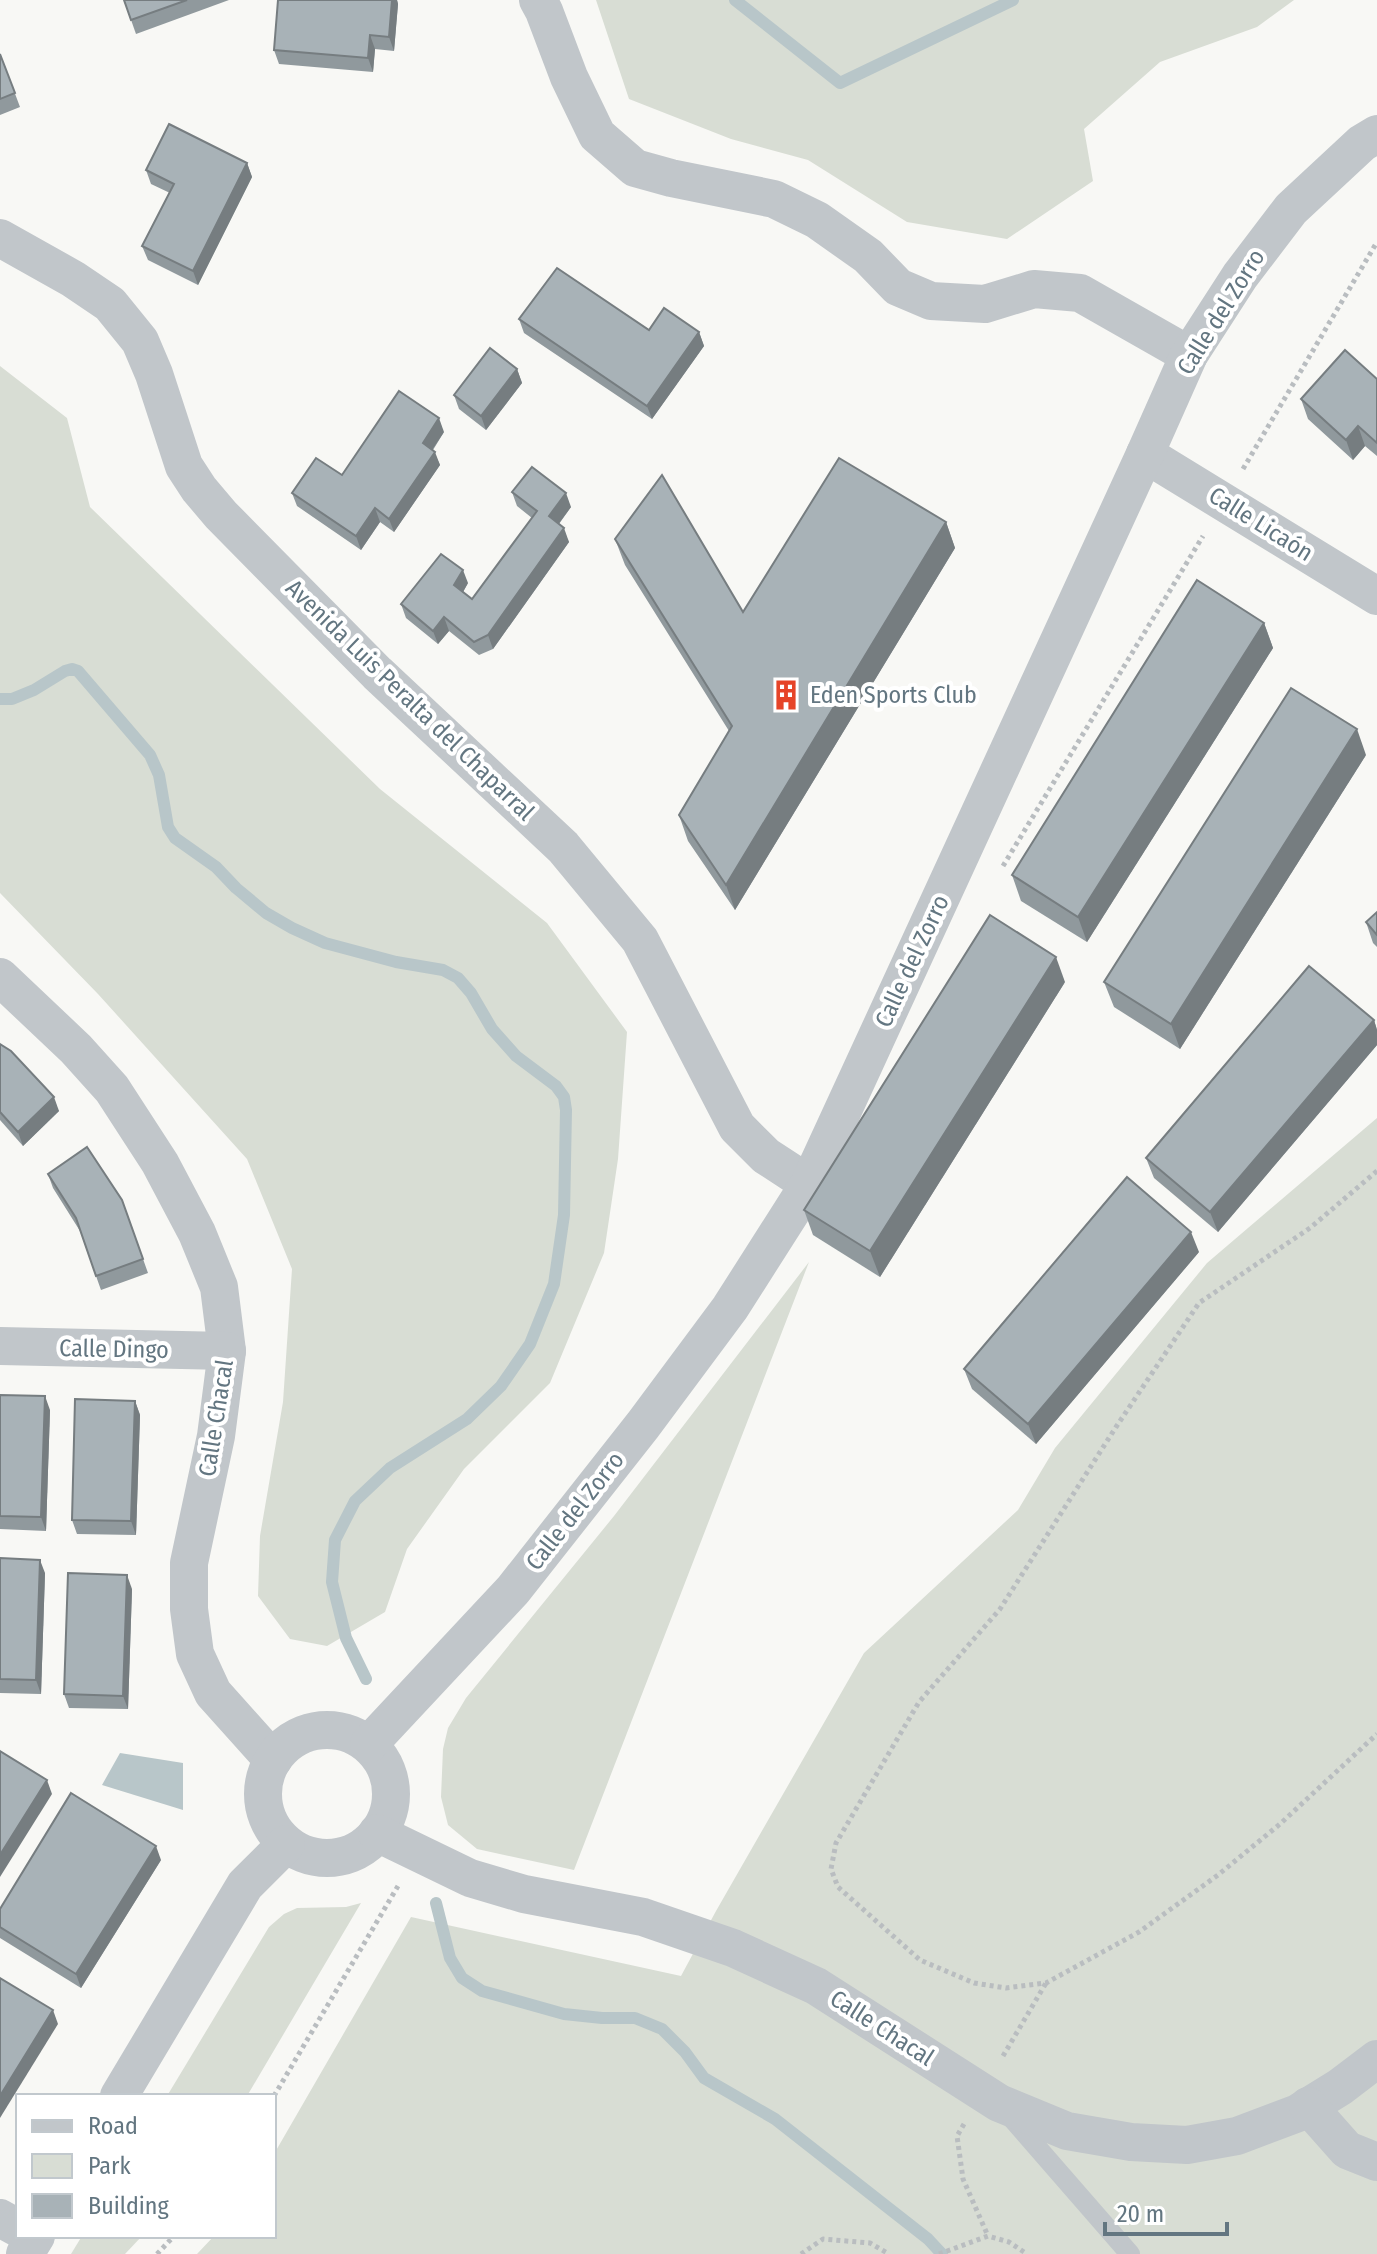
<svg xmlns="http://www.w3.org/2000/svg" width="1377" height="2254" viewBox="0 0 1377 2254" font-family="'Fira Sans Condensed',sans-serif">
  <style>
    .green { fill: #d8ddd4 }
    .water { fill: #b8c6c9 }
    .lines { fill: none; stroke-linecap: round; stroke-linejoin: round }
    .stream { stroke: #b8c6c9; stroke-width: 12 }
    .path { stroke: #b9bdc0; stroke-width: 5; stroke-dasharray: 4 4; stroke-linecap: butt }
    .lane { stroke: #c1c6ca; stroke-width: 20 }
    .street { stroke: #c1c6ca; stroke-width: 38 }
    .wall { fill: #90999d }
    .shaded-wall { fill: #767d80 }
    .building { fill: #a8b2b7; stroke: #767d80; stroke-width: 2 }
    .labels { text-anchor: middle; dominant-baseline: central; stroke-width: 8; stroke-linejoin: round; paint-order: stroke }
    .street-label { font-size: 24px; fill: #637681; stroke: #fff }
    .poi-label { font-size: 24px; fill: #637681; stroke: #fff; text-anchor: start }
  </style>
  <rect width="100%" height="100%" fill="#f8f8f5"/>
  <!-- green -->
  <g class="green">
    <polygon points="596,0 1294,0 1257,27 1160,62 1084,129 1093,181 1007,239 907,222 808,160 731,139 629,99"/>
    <polygon points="0,366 67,418 90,507 380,789 547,923 627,1032 618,1159 604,1253 550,1383 464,1469 407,1549 385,1612 327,1646 290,1639 258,1596 260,1536 283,1402 292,1269 247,1159 98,994 0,893"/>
    <polygon points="1377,1118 1377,2254 197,2254 214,2236 274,2236 274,2154 411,1917 681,1976 716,1911 864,1653 1018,1510 1055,1448 1207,1263"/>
    <polygon points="809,1262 574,1870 477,1849 448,1825 441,1797 443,1749 448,1728 466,1698 614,1516"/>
    <polygon points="361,1903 247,2096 167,2096 269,1927 284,1914 297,1908 346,1907"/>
    <polygon points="82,2236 142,2236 125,2254 71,2254"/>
  </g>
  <!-- water -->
  <polygon class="water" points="120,1753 183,1763 183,1810 102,1785"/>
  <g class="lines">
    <!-- stream -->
    <g class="stream">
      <polyline points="735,0 840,83 1013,0"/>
      <polyline points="0,699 12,699 34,690 65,671 72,669 78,671 150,755 159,775 168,827 175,838 216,867 236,888 266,913 292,928 325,943 396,962 443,970 458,978 471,993 492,1029 516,1056 556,1086 564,1097 566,1110 564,1215 554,1284 530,1344 501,1386 467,1419 390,1468 355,1501 335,1540 332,1582 346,1638 366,1679"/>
      <polyline points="436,1903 450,1958 462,1978 482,1991 564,2014 602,2018 635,2018 662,2029 685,2052 704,2078 775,2119 928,2239 942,2254"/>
    </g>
    <!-- path -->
    <g class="path">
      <polyline points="1243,469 1377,242"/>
      <polyline points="1003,866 1203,536"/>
      <polyline points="1377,1171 1310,1228 1199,1303 1116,1427 1000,1609 919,1702 836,1843 831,1869 838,1887 920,1960 974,1983 1006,1988 1046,1983 1139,1932 1218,1875 1280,1824 1377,1734"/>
      <polyline points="1003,2056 1046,1983"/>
      <polyline points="274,2096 398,1886"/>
      <polyline points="964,2124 957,2136 963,2179 988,2236"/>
      <polyline points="157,2254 174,2236"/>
      <polyline points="801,2254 823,2239 870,2243 889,2254"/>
      <polyline points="939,2254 988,2236 1009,2242 1027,2254"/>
    </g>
    <!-- lane -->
    <polyline class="lane" points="1009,2115 1130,2254"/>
    <!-- street -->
    <g class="street">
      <polyline points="538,0 544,11 569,77 597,135 635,168 671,178 774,199 817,220 868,256 898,287 931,301 985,304 1034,289 1080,293 1189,355"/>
      <polyline points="0,238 73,279 110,304 140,341 154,374 184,466 199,489 221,515 377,673 563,847 640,940 737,1127 766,1156 809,1184"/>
      <polyline points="1145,454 1377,596"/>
      <polyline points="0,977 76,1049 112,1089 160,1163 197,1233 219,1287 227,1351 216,1436 189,1563 189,1609 195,1654 213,1693 273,1760"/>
      <polyline points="0,1346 227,1351"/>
      <circle cx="327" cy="1794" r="64"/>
      <polyline points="369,1744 513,1590 643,1425 730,1308 809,1184 1145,454 1189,355 1240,276 1291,209 1362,143 1377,134"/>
      <polyline points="377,1833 470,1878 524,1894 643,1917 733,1948 816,1986 999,2103 1067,2131 1131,2142 1187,2145 1237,2136 1298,2113 1340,2087 1377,2059"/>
      <polyline points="119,2096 245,1885 286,1844"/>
      <polyline points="1308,2106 1347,2150 1377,2162"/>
      <polyline points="0,2218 18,2228"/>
      <polyline points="25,2254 36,2236"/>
    </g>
  </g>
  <!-- wall -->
  <g class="wall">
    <polygon points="124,0 229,0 136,34"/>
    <polygon points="278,0 397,0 398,4 394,51 375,49 373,72 279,64 274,50"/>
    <polygon points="0,54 20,107 0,115"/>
    <polygon points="247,163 252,177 198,285 148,260 142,246 170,193 151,184 146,170"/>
    <polygon points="519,319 649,330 699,332 704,346 652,419 524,333"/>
    <polygon points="517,369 522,383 486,430 459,409 454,395"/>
    <polygon points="1377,379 1377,456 1365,446 1353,460 1308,419 1301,399"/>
    <polygon points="444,432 433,450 440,465 394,532 380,522 361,550 297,506 292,493 342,475"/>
    <polygon points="512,492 571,507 559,524 569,542 493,649 479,655 449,631 438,644 406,618 401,604 468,583 463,592 472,599 532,518 517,506"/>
    <polygon points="946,522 955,548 735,910 688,841 679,815 729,731 625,565 615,539 743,612"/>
    <polygon points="1264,623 1273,648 1087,942 1021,901 1012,875"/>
    <polygon points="1366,755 1180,1049 1114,1007 1104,982"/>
    <polygon points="1377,912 1377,947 1373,943 1366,922"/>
    <polygon points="1065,982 880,1277 813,1235 804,1210"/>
    <polygon points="1374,1020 1377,1030 1377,1045 1218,1232 1154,1178 1146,1158"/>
    <polygon points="0,1044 59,1111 23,1146 0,1120"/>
    <polygon points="48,1174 122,1200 148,1273 101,1290 80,1231 53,1188"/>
    <polygon points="1199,1252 1036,1444 972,1389 964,1369"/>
    <polygon points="0,1395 50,1410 46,1531 0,1529"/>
    <polygon points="135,1401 140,1415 136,1535 77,1534 72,1520"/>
    <polygon points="0,1558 45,1573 41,1694 0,1693"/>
    <polygon points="132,1589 128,1709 69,1708 64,1694"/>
    <polygon points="161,1860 81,1988 0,1938 0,1909"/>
  </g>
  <!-- shaded-wall -->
  <g class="shaded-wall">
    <polygon points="392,0 397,0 398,4 394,51 389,37"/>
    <polygon points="370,35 375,49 373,72 368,58"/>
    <polygon points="247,163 252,177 198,285 193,271"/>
    <polygon points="699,332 704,346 652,419 647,406"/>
    <polygon points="517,369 522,383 486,430 481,416"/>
    <polygon points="439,418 444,432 428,456 423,443"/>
    <polygon points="1358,426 1365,446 1353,460 1346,440"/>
    <polygon points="435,452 440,465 394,532 389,519"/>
    <polygon points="566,493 571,507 554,530 549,516"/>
    <polygon points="375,508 380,522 361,550 356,536"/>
    <polygon points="946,522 955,548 735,910 726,885"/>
    <polygon points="564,528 569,542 493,649 488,635"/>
    <polygon points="463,570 468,583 459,599 454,585"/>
    <polygon points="444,617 449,631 438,644 433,631"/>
    <polygon points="1264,623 1273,648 1087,942 1078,917"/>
    <polygon points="1357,729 1366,755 1180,1049 1171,1024"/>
    <polygon points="1056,957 1065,982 880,1277 870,1251"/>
    <polygon points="1374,1020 1377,1030 1377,1045 1218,1232 1210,1212"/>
    <polygon points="54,1097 59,1111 23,1146 18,1132"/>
    <polygon points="1191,1232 1199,1252 1036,1444 1028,1424"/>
    <polygon points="45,1396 50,1410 46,1531 41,1517"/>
    <polygon points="135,1401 140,1415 136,1535 131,1521"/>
    <polygon points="40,1560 45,1573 41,1694 36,1680"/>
    <polygon points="127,1575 132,1589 128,1709 123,1696"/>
    <polygon points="47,1780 52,1794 0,1877 0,1855"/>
    <polygon points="156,1846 161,1860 81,1988 76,1974"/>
    <polygon points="53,2010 58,2024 0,2118 0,2096"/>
  </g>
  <!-- building -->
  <g class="building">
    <polygon points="124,0 187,0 131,20"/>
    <polygon points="278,0 392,0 389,37 370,35 368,58 274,50"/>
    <polygon points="0,54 15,93 0,99"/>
    <polygon points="169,124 247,163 193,271 142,246 174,184 146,170"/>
    <polygon points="557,268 649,330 664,308 699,332 647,406 519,319"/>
    <polygon points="490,348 517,369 481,416 454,395"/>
    <polygon points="1345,350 1377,379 1377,443 1358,426 1346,440 1301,399"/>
    <polygon points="399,391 439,418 423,443 435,452 389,519 375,508 356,536 292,493 316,458 342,475"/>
    <polygon points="839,458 946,522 726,885 679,815 732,726 615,539 662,475 743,612"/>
    <polygon points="532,467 566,493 549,516 564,528 488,635 474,642 444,617 433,631 401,604 441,554 463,570 454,585 472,599 537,511 512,492"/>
    <polygon points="1197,580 1264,623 1078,917 1012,875"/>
    <polygon points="1291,688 1357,729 1171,1024 1104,982"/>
    <polygon points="1377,912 1377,935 1366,922"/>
    <polygon points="990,915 1056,957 870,1251 804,1210"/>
    <polygon points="1309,966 1374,1020 1210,1212 1146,1158"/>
    <polygon points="0,1044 11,1051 54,1097 18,1132 0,1112"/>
    <polygon points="87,1147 122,1200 143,1259 96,1276 76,1218 48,1174"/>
    <polygon points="1127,1177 1191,1232 1028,1424 964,1369"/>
    <polygon points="0,1395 45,1396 41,1517 0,1516"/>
    <polygon points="75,1399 135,1401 131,1521 72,1520"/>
    <polygon points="0,1558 40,1560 36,1680 0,1679"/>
    <polygon points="68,1573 127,1575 123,1696 64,1694"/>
    <polygon points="0,1751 47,1780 0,1855"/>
    <polygon points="71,1793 156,1846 76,1974 0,1927 0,1909"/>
    <polygon points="0,1978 53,2010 0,2096"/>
  </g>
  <!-- icons -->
  <defs>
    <g id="building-bare" transform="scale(2.4)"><path d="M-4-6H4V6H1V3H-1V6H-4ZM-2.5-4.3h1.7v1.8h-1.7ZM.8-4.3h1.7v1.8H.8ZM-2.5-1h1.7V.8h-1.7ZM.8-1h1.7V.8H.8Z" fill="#e64428" stroke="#fff" stroke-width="2.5" paint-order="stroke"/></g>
  </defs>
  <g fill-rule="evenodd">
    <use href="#building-bare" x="786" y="695"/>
  </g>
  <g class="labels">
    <!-- street labels -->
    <g class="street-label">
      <text transform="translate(1221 312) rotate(-58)">Calle del Zorro</text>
      <text transform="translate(1261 524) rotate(32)">Calle Licaón</text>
      <text transform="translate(410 700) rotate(44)">Avenida Luis Peralta del Chaparral</text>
      <text transform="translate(912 961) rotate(-65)">Calle del Zorro</text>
      <text transform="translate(114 1349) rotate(1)">Calle Dingo</text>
      <text transform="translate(216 1418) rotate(-81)">Calle Chacal</text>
      <text transform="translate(575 1511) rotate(-52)">Calle del Zorro</text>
      <text transform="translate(882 2028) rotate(33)">Calle Chacal</text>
    </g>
    <!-- poi labels -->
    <g class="poi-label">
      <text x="810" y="695">Eden Sports Club</text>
    </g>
  </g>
  <!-- legend -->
  <rect x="16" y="2094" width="260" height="144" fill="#ffffff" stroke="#c1c8cd" stroke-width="2"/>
  <rect x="32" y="2120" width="40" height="12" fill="#c1c6ca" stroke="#c1c8cd" stroke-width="2"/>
  <text x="88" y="2134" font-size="24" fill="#637681">Road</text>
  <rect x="32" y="2154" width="40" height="24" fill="#d8ddd4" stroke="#c1c8cd" stroke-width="2"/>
  <text x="88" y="2174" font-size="24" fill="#637681">Park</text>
  <rect x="32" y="2194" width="40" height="24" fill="#a8b2b7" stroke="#c1c8cd" stroke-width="2"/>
  <text x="88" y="2214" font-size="24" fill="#637681">Building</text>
  <!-- scale -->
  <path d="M1105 2222v12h122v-12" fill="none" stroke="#637681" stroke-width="4"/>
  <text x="1117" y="2222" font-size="24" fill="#637681" stroke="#ffffff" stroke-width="6" paint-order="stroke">20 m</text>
</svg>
